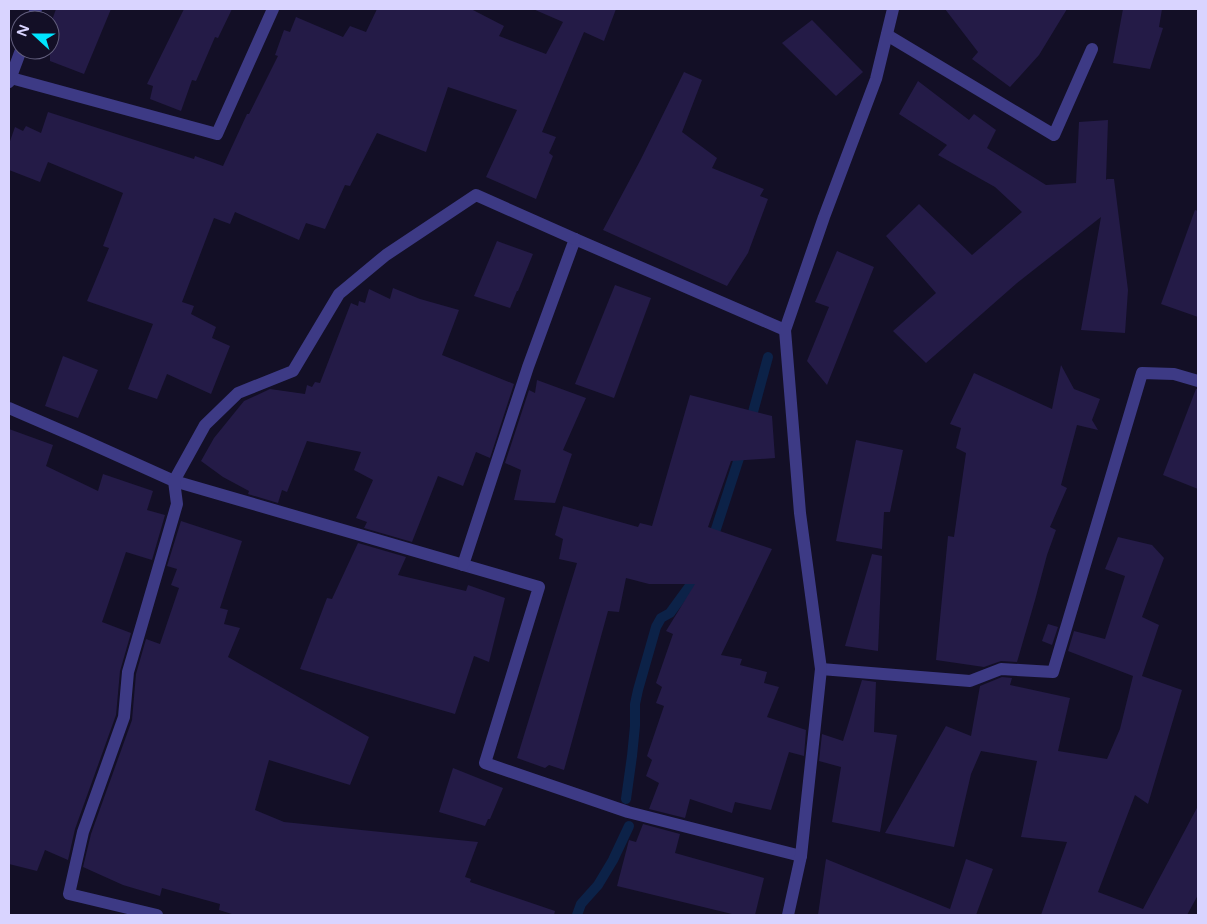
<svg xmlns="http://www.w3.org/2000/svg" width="1207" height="924" viewBox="0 0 1207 924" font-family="'Varela Round',sans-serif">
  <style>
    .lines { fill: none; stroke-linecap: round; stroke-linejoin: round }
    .stream { stroke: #0c2248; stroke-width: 10 }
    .building { fill: #241b47 }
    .minor { stroke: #3d3a85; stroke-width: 12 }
  </style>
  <rect width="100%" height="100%" fill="#130f26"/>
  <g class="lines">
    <!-- stream -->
    <g class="stream">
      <polyline points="750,423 768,357"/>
      <polyline points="711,542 715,532 742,449"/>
      <polyline points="626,799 632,756 635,726 635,704 638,690 656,627 661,618 670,613 689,587 696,573"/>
      <polyline points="577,915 581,904 598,885 613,860 629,826"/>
    </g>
  </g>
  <!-- building -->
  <g class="building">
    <polygon points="56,9 111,9 84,74 50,61 50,26"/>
    <polygon points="184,9 232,9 218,38 215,37 196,81 192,80 181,111 150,99 153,86 147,84"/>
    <polygon points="377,9 471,9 504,26 499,36 546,54 563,22 533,9 616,9 604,41 584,32 542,132 556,137 549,153 553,156 536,199 486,177 517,110 448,87 426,152 377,133 350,186 345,185 325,229 306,223 299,240 235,212 230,224 214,218 182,302 194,306 191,314 216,327 212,338 230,346 211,394 167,374 157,399 128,389 153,324 87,301 109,248 103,246 123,193 48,162 40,182 9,170 9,144 15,127 23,131 26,126 41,133 48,112 194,159 195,156 223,166 247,114 249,114 278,56 275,55 284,30 290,32 296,17 343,37 350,26 366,32"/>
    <polygon points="945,9 1067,9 1039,55 1010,87 972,59 978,52"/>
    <polygon points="1123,9 1162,9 1159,27 1163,28 1150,69 1113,63"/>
    <polygon points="812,20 863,72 836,96 782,43"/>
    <polygon points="684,72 702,80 682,132 717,158 712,168 764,189 760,196 768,199 748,253 727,286 603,230 641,159"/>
    <polygon points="918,81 969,120 974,114 996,130 987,148 1046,185 1076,183 1079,122 1108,120 1106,180 1107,179 1114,179 1128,290 1125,333 1081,330 1101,217 1017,283 926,363 893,331 936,293 886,236 919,204 972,255 1022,212 995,187 938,155 947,145 899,114"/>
    <polygon points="1195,210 1198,211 1198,317 1161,304"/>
    <polygon points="497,241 533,254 518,291 517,291 510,308 474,296"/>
    <polygon points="837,251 874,267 827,385 807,361 829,307 815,302"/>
    <polygon points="615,285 651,298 614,398 575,384"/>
    <polygon points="393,288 420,299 459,310 442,355 514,384 490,458 476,452 463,486 438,476 412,542 364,528 367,522 356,518 373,480 354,470 361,452 307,441 287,492 282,490 278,503 248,494 249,491 223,477 201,461 214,438 244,401 270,389 305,394 307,385 312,387 315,382 320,383 351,303 358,306 359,301 365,303 369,289 390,299"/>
    <polygon points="63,356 98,370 78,418 45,406"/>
    <polygon points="1061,365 1074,389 1100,399 1092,420 1098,430 1077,425 1061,485 1067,488 1050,527 1056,530 1047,555 1035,600 1017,662 1001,661 984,667 936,660 948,536 954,537 966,453 956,448 961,428 950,424 974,373 1052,409"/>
    <polygon points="537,380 586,398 563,450 572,454 555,503 514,500 521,470 505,463 529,390 535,393"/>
    <polygon points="1196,389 1198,389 1198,489 1163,475"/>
    <polygon points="690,395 772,416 775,458 731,461 708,527 772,549 721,655 742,659 740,665 767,672 764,683 779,687 767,717 806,730 804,756 789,752 771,810 735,802 732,813 690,799 685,818 649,809 659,783 646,776 652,760 647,756 664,706 656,703 662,687 656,683 673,634 666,631 695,584 649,584 626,578 619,612 608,611 564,770 549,765 545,768 517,758 577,563 559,559 563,539 555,535 563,506 638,527 640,523 652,526"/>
    <polygon points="9,429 53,445 46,466 98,491 103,474 153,491 147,510 165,515 152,560 126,552 102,622 131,633 120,671 116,715 75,829 68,860 45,850 37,871 9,864"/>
    <polygon points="856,440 903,450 890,512 884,512 882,549 836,541"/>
    <polygon points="181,521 242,541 220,608 228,610 224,624 240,628 228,657 369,737 350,785 269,760 255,810 284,822 478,842 465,877 471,879 470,882 555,911 554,915 235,915 219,910 220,904 162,888 160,896 123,885 83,867 91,834 132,720 136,674 146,639 160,644 179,588 171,585 177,569 167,566"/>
    <polygon points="1118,537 1152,545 1164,558 1142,617 1159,625 1142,676 1182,690 1148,804 1135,795 1098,892 1143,909 1198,806 1198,895 1187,915 1041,915 1067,842 1021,837 1037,761 981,751 971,774 954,847 885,833 946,726 971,736 980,686 1002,677 1012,678 1010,685 1070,698 1058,751 1107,759 1120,729 1133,676 1068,651 1074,631 1105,639 1125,576 1105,569"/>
    <polygon points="358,543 406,557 398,575 466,591 468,585 505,598 489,662 474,656 455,714 300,669 327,598 332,599"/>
    <polygon points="872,554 882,556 878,651 845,646"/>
    <polygon points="1048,624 1058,627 1052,645 1042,641"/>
    <polygon points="862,680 876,682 874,732 897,735 880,832 832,822 841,767 819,761 822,734 843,741"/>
    <polygon points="453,768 503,788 490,819 488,819 485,826 439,812"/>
    <polygon points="643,824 680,834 675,853 764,878 755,915 736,915 617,886 629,840 636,842"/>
    <polygon points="826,859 950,909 966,859 993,869 976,915 818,915"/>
  </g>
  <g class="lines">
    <!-- minor -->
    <g class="minor">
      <polyline points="32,20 36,9"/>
      <polyline points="887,35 1054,135 1092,49"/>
      <polyline points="11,78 217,134 273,9"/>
      <polyline points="9,82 21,50"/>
      <polyline points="9,408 83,440 174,481 539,587 485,763 628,812 801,856"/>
      <polyline points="463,565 528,367 575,239 785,330"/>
      <polyline points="821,669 970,681 1001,669 1053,672 1142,373 1174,374 1198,381"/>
      <polyline points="157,915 69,894 83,832 124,717 128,672 177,504 174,481 205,425 238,393 293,371 339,294 386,255 476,195 575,239"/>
      <polyline points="788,915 801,856 821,669 800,513 785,330 824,217 876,79 893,9"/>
    </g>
  </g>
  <!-- border -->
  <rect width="1207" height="924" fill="none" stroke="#d9d4ff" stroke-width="20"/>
  <!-- north arrow -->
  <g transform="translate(35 35) rotate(291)"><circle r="24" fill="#130f26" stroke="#625e7d"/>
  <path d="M0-4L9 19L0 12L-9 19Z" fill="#00e5ff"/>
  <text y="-8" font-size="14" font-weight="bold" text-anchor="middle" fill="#d9d4ff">N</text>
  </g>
</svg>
